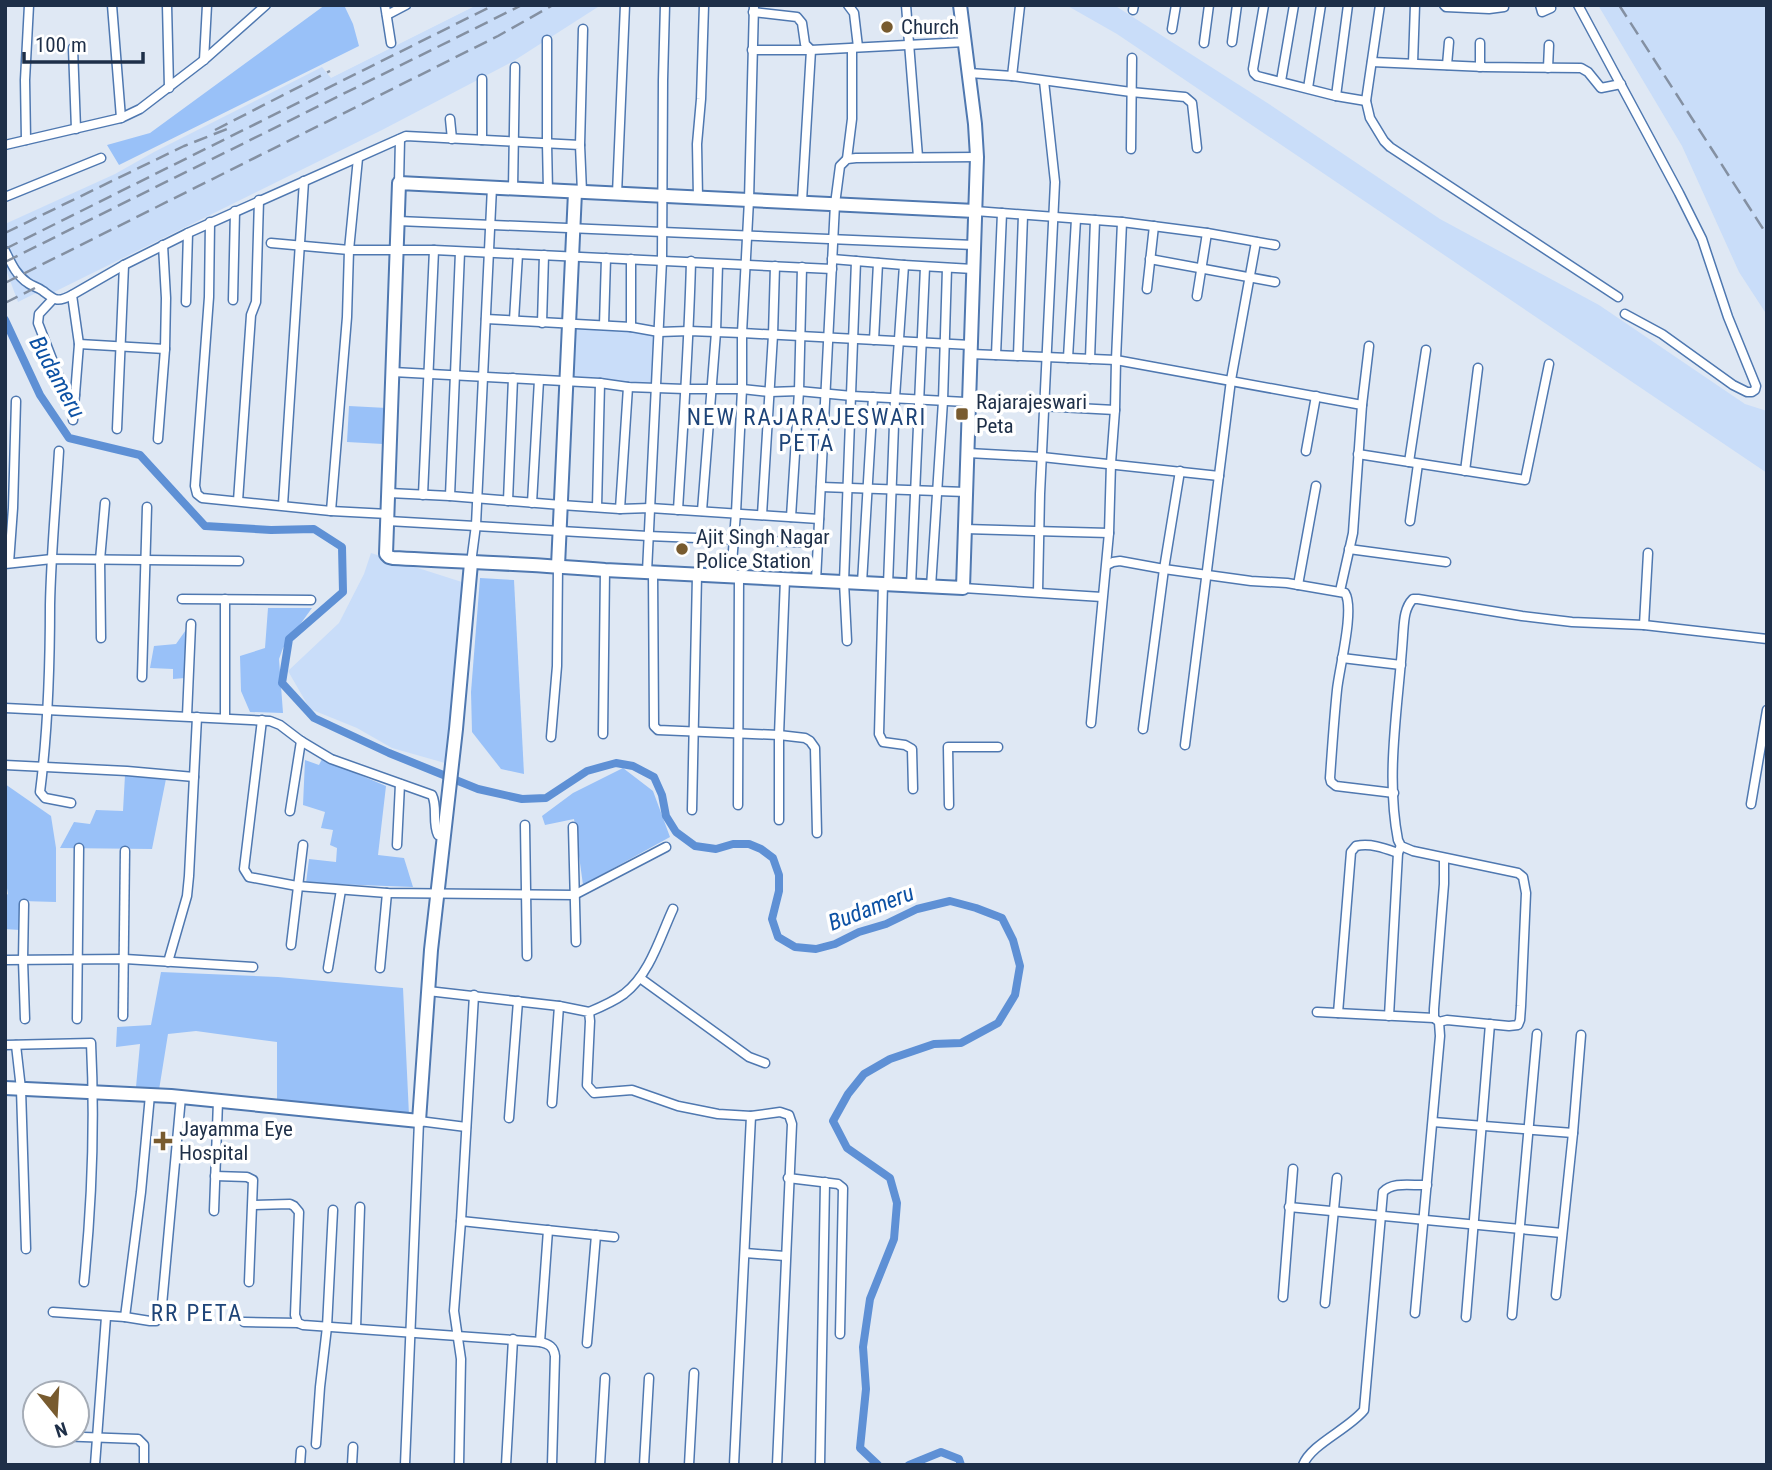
<svg xmlns="http://www.w3.org/2000/svg" width="1772" height="1470" viewBox="0 0 1772 1470" font-family="'Roboto Condensed',sans-serif">
  <style>
    .built { fill: #c9ddf9 }
    .green { fill: #99c1f8 }
    .lines { fill: none; stroke-linecap: round; stroke-linejoin: round }
    .canal { stroke: #5e90d5; stroke-width: 8 }
    .street-casing { stroke: #4f78b0; stroke-width: 11 }
    .secondary-casing { stroke: #4f78b0; stroke-width: 16 }
    .street { stroke: #fff; stroke-width: 8 }
    .secondary { stroke: #fff; stroke-width: 12 }
    .rail { stroke: #8490a2; stroke-width: 2.5; stroke-dasharray: 14 7; stroke-linecap: butt }
    .poi-dot { fill: #785b2f; stroke: #fff; stroke-width: 2.5 }
    .labels { text-anchor: middle; dominant-baseline: central; stroke-width: 7; stroke-linejoin: round; paint-order: stroke }
    .poi-label { font-size: 21px; fill: #1e2f48; stroke: #fff; text-anchor: start }
    .water-label { font-size: 23px; font-style: italic; fill: #0c51a4; stroke: #fff }
    .neighbourhood-label { font-size: 23px; letter-spacing: 2px; fill: #1e4478; stroke: #fff }
  </style>
  <rect width="100%" height="100%" fill="#dfe8f4"/>
  <!-- built -->
  <g class="built">
    <polygon points="477,5 601,5 512,62 382,130 44,297 36,293 18,302 5,267 5,224 115,174 154,152 322,67 331,78"/>
    <polygon points="1066,5 1114,5 1269,104 1440,219 1599,305 1745,404 1767,411 1767,473 1117,34"/>
    <polygon points="1598,5 1767,5 1767,315 1739,272 1682,146"/>
    <polygon points="576,329 658,333 655,383 574,379"/>
    <polygon points="371,553 465,583 452,685 448,740 445,763 392,748 357,728 310,709 288,671 339,623 364,574"/>
  </g>
  <!-- green -->
  <g class="green">
    <polygon points="325,5 344,5 353,24 359,46 119,165 107,145 150,133"/>
    <polygon points="349,406 387,408 386,436 383,444 347,442"/>
    <polygon points="480,578 514,580 524,774 501,769 472,732 471,692"/>
    <polygon points="268,608 312,608 283,648 279,659 283,713 250,712 241,691 240,656 265,648"/>
    <polygon points="188,627 185,678 173,679 173,669 150,668 154,646 176,644"/>
    <polygon points="322,759 386,786 378,855 404,858 413,887 306,883 309,859 336,862 337,848 330,845 333,830 321,828 325,812 303,805 305,760 319,765"/>
    <polygon points="623,768 653,791 670,837 583,885 574,819 545,825 542,816 573,793"/>
    <polygon points="125,775 166,779 152,849 60,848 74,822 90,824 96,810 123,811"/>
    <polygon points="5,784 51,816 56,848 56,902 22,901 20,930 5,929 5,896 8,894 5,876"/>
    <polygon points="161,972 278,977 403,988 409,1115 277,1101 277,1042 196,1031 168,1034 159,1090 136,1087 140,1044 116,1047 117,1027 151,1025"/>
  </g>
  <g class="lines">
    <!-- canal -->
    <g class="canal">
      <polyline points="5,320 40,395 69,438 140,455 205,526 271,530 314,529 342,547 343,592 289,639 282,683 314,718 389,753 478,789 522,799 546,798 587,771 616,763 633,766 654,777 662,795 666,816 676,832 695,846 716,849 733,844 749,844 761,849 773,858 779,875 779,891 772,919 778,937 795,947 816,949 835,944 859,932 886,924 917,909 950,901 976,908 1002,918 1013,940 1020,966 1015,995 998,1023 961,1043 934,1044 890,1059 864,1074 848,1094 833,1121 847,1148 890,1178 897,1203 894,1239 870,1299 863,1347 866,1389 860,1448 878,1465"/>
      <polyline points="909,1465 941,1452 959,1459 961,1465"/>
    </g>
    <!-- street casing -->
    <g class="street-casing">
      <g id="street">
        <polyline points="112,5 121,118"/>
        <polyline points="167,5 169,88"/>
        <polyline points="385,5 391,43"/>
        <polyline points="848,5 854,13 858,47"/>
        <polyline points="906,5 918,157"/>
        <polyline points="1264,5 1253,69 1254,73 1257,76 1336,96 1366,101"/>
        <polyline points="1380,5 1366,101 1370,118 1384,141 1390,147 1618,297"/>
        <polyline points="1444,5 1446,7 1489,9 1504,7 1504,5"/>
        <polyline points="1540,5 1542,12 1551,8"/>
        <polyline points="1578,5 1679,193 1702,239 1728,317 1756,386 1755,390 1752,392 1747,392 1733,385 1662,334 1625,314"/>
        <polyline points="1133,10 1134,5"/>
        <polyline points="753,12 797,17 802,23 805,44 811,50 802,201"/>
        <polyline points="387,15 406,5"/>
        <polyline points="1172,29 1176,5"/>
        <polyline points="547,40 547,143 548,191"/>
        <polyline points="1232,42 1237,5"/>
        <polyline points="1204,43 1209,5"/>
        <polyline points="1480,43 1480,67"/>
        <polyline points="73,48 76,129"/>
        <polyline points="752,50 811,50 965,42"/>
        <polyline points="204,60 207,5"/>
        <polyline points="1372,62 1485,67 1581,68 1588,72 1601,88 1621,84"/>
        <polyline points="1413,63 1415,5"/>
        <polyline points="1447,65 1449,42"/>
        <polyline points="1548,68 1549,45"/>
        <polyline points="969,73 1012,76 1131,92 1185,97 1192,103 1197,148"/>
        <polyline points="1012,76 1020,6"/>
        <polyline points="482,79 482,140"/>
        <polyline points="1281,81 1294,5"/>
        <polyline points="1308,88 1321,5"/>
        <polyline points="1336,96 1348,5"/>
        <polyline points="450,119 452,139"/>
        <polyline points="26,140 25,80 29,5"/>
        <polyline points="5,145 121,118 140,109 204,60 266,5"/>
        <polyline points="580,145 583,29"/>
        <polyline points="1131,149 1132,58"/>
        <polyline points="847,159 852,119 852,48"/>
        <polyline points="399,183 400,139"/>
        <polyline points="513,189 515,67"/>
        <polyline points="617,194 625,5"/>
        <polyline points="5,197 101,158"/>
        <polyline points="698,198 697,144 701,99 704,5"/>
        <polyline points="975,211 1122,222 1207,233 1275,245"/>
        <polyline points="398,221 974,245"/>
        <polyline points="210,222 209,297 195,486 197,494 202,498 331,511 388,514"/>
        <polyline points="271,243 349,250 434,250 832,269"/>
        <path d="M 5,251 C 11,263 16,275 28,283 C 32,286 38,287 43,291 C 55,300 57,303 72,295"/>
        <polyline points="832,259 904,265 895,398 888,585"/>
        <polyline points="1150,259 1275,282"/>
        <polyline points="904,265 973,269"/>
        <polyline points="1147,289 1154,226"/>
        <polyline points="1197,296 1207,233"/>
        <polyline points="53,299 39,314 38,323 64,390 67,393 75,395"/>
        <polyline points="233,300 235,211"/>
        <polyline points="186,302 188,233"/>
        <polyline points="486,319 631,327 659,332 689,331 742,333 971,345"/>
        <polyline points="514,320 518,254"/>
        <polyline points="542,323 544,255"/>
        <polyline points="604,325 606,258"/>
        <polyline points="631,327 631,259"/>
        <polyline points="874,340 878,263"/>
        <polyline points="79,344 165,349 166,298 163,245"/>
        <polyline points="971,354 1116,360 1362,405"/>
        <polyline points="996,355 1002,213"/>
        <polyline points="1018,356 1023,215"/>
        <polyline points="1068,358 1076,219"/>
        <polyline points="1090,359 1095,220"/>
        <polyline points="393,372 600,383 628,387 685,389 742,389 770,392 799,391 852,396 1115,410"/>
        <polyline points="73,420 79,344 72,295 124,265 188,233 406,136 580,145 582,192"/>
        <polyline points="117,429 124,265"/>
        <polyline points="158,439 165,349"/>
        <path d="M 59,451 C 56,502 51,554 50,605 C 50,668 48,730 40,792 L 45,798 L 71,803"/>
        <polyline points="1306,451 1316,396"/>
        <polyline points="968,453 1042,457 1219,476"/>
        <polyline points="1358,454 1525,480 1549,364"/>
        <polyline points="1409,462 1426,350"/>
        <polyline points="1465,471 1478,368"/>
        <polyline points="821,487 966,492"/>
        <polyline points="389,493 450,496 561,505 620,509 650,508 819,519"/>
        <polyline points="423,495 434,250"/>
        <polyline points="450,496 460,252"/>
        <polyline points="238,501 251,315 256,302 259,200"/>
        <polyline points="508,501 513,378"/>
        <polyline points="532,503 539,380"/>
        <polyline points="283,505 304,181"/>
        <polyline points="597,507 600,383"/>
        <polyline points="620,509 628,387"/>
        <path d="M 678,510 C 683,427 689,344 691,261"/>
        <polyline points="331,511 347,317 349,250 358,158"/>
        <polyline points="702,511 716,332 718,264"/>
        <polyline points="762,515 773,335 775,266"/>
        <polyline points="791,517 799,391 802,267"/>
        <polyline points="388,521 648,536 818,543"/>
        <polyline points="1410,521 1418,464"/>
        <polyline points="965,529 1109,533"/>
        <polyline points="1349,549 1446,562"/>
        <polyline points="9,563 13,508 16,401"/>
        <polyline points="471,563 476,525 492,187"/>
        <polyline points="5,564 52,559 239,561"/>
        <path d="M 1107,565 L 1113,562 L 1120,561 L 1164,569 L 1251,581 L 1287,583 L 1345,593 C 1355,609 1339,669 1337,690 C 1334,719 1332,749 1330,778 L 1331,782 L 1336,786 L 1394,793"/>
        <polyline points="647,572 662,260 663,80 665,5"/>
        <polyline points="653,572 654,726 658,730 779,735 805,738 810,741 815,748 817,833"/>
        <polyline points="731,576 736,513 742,389 742,333 749,200 754,5"/>
        <polyline points="816,581 835,204 840,166 847,159 856,158 977,157"/>
        <polyline points="862,583 873,397"/>
        <polyline points="883,584 879,734 883,742 905,745 912,749 913,789"/>
        <polyline points="1298,585 1316,486"/>
        <polyline points="911,586 925,267"/>
        <polyline points="931,587 943,401 947,268"/>
        <polyline points="963,588 1102,597"/>
        <polyline points="1340,591 1353,533 1362,405 1369,346"/>
        <polyline points="1038,592 1040,494 1055,182 1044,81"/>
        <polyline points="182,599 311,600"/>
        <polyline points="225,599 225,718"/>
        <polyline points="1644,625 1648,553"/>
        <polyline points="101,638 100,560 105,503"/>
        <polyline points="847,641 844,582 856,261"/>
        <polyline points="1342,658 1401,665"/>
        <polyline points="142,677 147,507"/>
        <path d="M 5,708 L 270,721 L 280,725 L 301,741 L 331,759 L 432,795 C 438,807 432,822 438,835"/>
        <polyline points="187,716 191,624"/>
        <polyline points="262,720 244,869 249,877 297,886 387,893 574,895 666,847"/>
        <polyline points="1091,723 1109,533 1111,463 1115,410 1116,360 1122,222"/>
        <polyline points="1143,729 1164,569 1180,471"/>
        <polyline points="603,734 605,570"/>
        <polyline points="551,737 557,666 558,566"/>
        <polyline points="1185,745 1231,380 1256,242"/>
        <polyline points="5,765 127,771 194,777"/>
        <polyline points="1751,804 1767,710"/>
        <polyline points="738,805 739,577"/>
        <polyline points="949,805 948,747 998,747"/>
        <polyline points="692,810 697,575"/>
        <polyline points="290,811 301,741"/>
        <polyline points="779,820 779,735 785,579"/>
        <polyline points="525,825 527,956"/>
        <polyline points="573,827 576,942"/>
        <polyline points="397,845 400,784"/>
        <polyline points="24,904 23,960 25,1019"/>
        <polyline points="291,945 303,845"/>
        <polyline points="5,960 125,959 253,967"/>
        <polyline points="168,962 187,896 189,876 197,717"/>
        <polyline points="328,968 341,890"/>
        <polyline points="380,968 387,893"/>
        <polyline points="640,978 749,1057 765,1063"/>
        <polyline points="428,991 559,1006 589,1012 590,1021 587,1085 594,1093 632,1090 678,1106 718,1114 751,1116 780,1112 789,1115 792,1124 777,1465"/>
        <path d="M 589,1012 C 601,1007 613,1002 624,994 C 650,974 660,937 673,909"/>
        <polyline points="1317,1012 1434,1018"/>
        <path d="M 1338,1013 L 1351,852 L 1356,846 C 1371,843 1384,848 1398,853"/>
        <polyline points="123,1016 125,851"/>
        <polyline points="1389,1016 1398,853 1400,848"/>
        <polyline points="77,1019 79,848"/>
        <path d="M 1439,1022 L 1447,1020 L 1509,1026 L 1518,1025 L 1520,1020 L 1521,1006 L 1526,893 L 1523,877 L 1518,873 L 1413,851 L 1401,846 L 1398,840 C 1385,773 1399,702 1403,635 C 1404,622 1404,608 1413,599 L 1418,599 L 1522,616 L 1572,622 L 1644,625 L 1767,639"/>
        <path d="M 5,1045 L 91,1043 C 95,1123 92,1202 84,1282"/>
        <polyline points="16,1045 21,1089 26,1249"/>
        <polyline points="552,1103 559,1006"/>
        <polyline points="509,1118 518,1001"/>
        <polyline points="1433,1122 1573,1133"/>
        <polyline points="215,1176 247,1177 253,1180 249,1282"/>
        <polyline points="788,1178 838,1184 843,1188 840,1334"/>
        <path d="M 253,1205 L 290,1204 L 294,1206 L 299,1212 L 295,1315 L 298,1323 L 303,1325 L 540,1342 C 549,1344 554,1347 555,1356 L 552,1465"/>
        <polyline points="1289,1207 1562,1233"/>
        <polyline points="214,1211 218,1101"/>
        <polyline points="461,1221 614,1237"/>
        <polyline points="745,1253 785,1256"/>
        <polyline points="1556,1295 1573,1133 1581,1035"/>
        <polyline points="1283,1297 1293,1169"/>
        <polyline points="1325,1303 1337,1178"/>
        <polyline points="53,1312 125,1317 150,1321 156,1321 161,1316 181,1097"/>
        <polyline points="1415,1313 1440,1036 1439,1022 1434,1018 1434,1009 1444,884 1444,858"/>
        <polyline points="1512,1315 1537,1034"/>
        <polyline points="125,1317 141,1192 150,1095"/>
        <polyline points="1466,1317 1490,1024"/>
        <polyline points="244,1322 298,1323"/>
        <polyline points="356,1328 360,1207"/>
        <polyline points="540,1342 548,1230"/>
        <polyline points="587,1343 596,1235"/>
        <polyline points="56,1436 138,1439 144,1445 144,1465"/>
        <polyline points="316,1444 320,1387 327,1327 333,1210"/>
        <polyline points="95,1465 106,1317"/>
        <polyline points="300,1465 301,1451"/>
        <polyline points="352,1465 353,1447"/>
        <polyline points="405,1465 419,1121 466,1127"/>
        <polyline points="459,1465 461,1359 454,1311 461,1221 474,995"/>
        <polyline points="506,1465 513,1339"/>
        <polyline points="600,1465 605,1378"/>
        <polyline points="644,1465 649,1378"/>
        <polyline points="689,1465 694,1373"/>
        <polyline points="734,1465 751,1116"/>
        <polyline points="820,1465 825,1182"/>
        <path d="M 1303,1465 C 1311,1444 1349,1429 1364,1410 L 1383,1192 C 1393,1181 1413,1186 1427,1185"/>
      </g>
    </g>
    <!-- secondary casing -->
    <g class="secondary-casing">
      <g id="secondary">
        <path d="M 960,5 L 975,124 L 977,157 L 963,588 L 605,570 C 534,564 464,562 393,558 L 389,557 L 386,554 L 399,183 C 591,192 783,202 975,211"/>
        <polyline points="558,566 575,192"/>
        <polyline points="5,1088 171,1096 419,1121 431,950 456,729 471,563"/>
      </g>
    </g>
    <!-- street -->
    <use href="#street" class="street"/>
    <!-- secondary -->
    <use href="#secondary" class="secondary"/>
    <!-- rail -->
    <g class="rail">
      <polyline points="1619,5 1767,235"/>
      <polyline points="215,130 330,71"/>
      <polyline points="5,233 184,146 227,129"/>
      <polyline points="5,249 494,5"/>
      <polyline points="5,262 522,5"/>
      <polyline points="5,283 498,36 553,5"/>
      <polyline points="5,303 35,288"/>
    </g>
  </g>
  <!-- markers -->
  <g class="poi-dot">
    <circle cx="887" cy="27" r="7"/>
    <rect x="955" y="407" width="14" height="14" rx="3.5"/>
    <circle cx="682" cy="549" r="7"/>
    <path d="M159.5 1130.5h7v7h7v7h-7v7h-7v-7h-7v-7h7z"/>
  </g>
  <g class="labels">
    <!-- poi labels -->
    <g class="poi-label">
      <text x="901" y="27">Church</text>
      <text x="976" y="402">Rajarajeswari<tspan x="976" dy="24">Peta</tspan></text>
      <text x="696" y="537">Ajit Singh Nagar<tspan x="696" dy="24">Police Station</tspan></text>
      <text x="179" y="1129">Jayamma Eye<tspan x="179" dy="24">Hospital</tspan></text>
    </g>
    <!-- water labels -->
    <g class="water-label">
      <text transform="translate(57 377) rotate(61)">Budameru</text>
      <text transform="translate(871 908) rotate(-21)">Budameru</text>
    </g>
    <!-- neighbourhood labels -->
    <g class="neighbourhood-label">
      <text x="807" y="417">NEW RAJARAJESWARI<tspan x="807" dy="26">PETA</tspan></text>
      <text x="197" y="1313">RR PETA</text>
    </g>
  </g>
  <!-- border -->
  <rect width="1772" height="1470" fill="none" stroke="#1e2f48" stroke-width="14"/>
  <!-- north arrow -->
  <g transform="translate(56 1414) rotate(162)"><circle r="33" fill="#ffffff" stroke="#a5acb6" stroke-width="2"/>
  <path d="M0-5L12 26L0 18L-12 26Z" fill="#785b2f"/>
  <text y="-10" font-size="19" font-weight="bold" text-anchor="middle" fill="#1e2f48">N</text>
  </g>
  <!-- scale -->
  <path d="M24 52v10h119v-10" fill="none" stroke="#1e2f48" stroke-width="3.5"/>
  <text x="35" y="52" font-size="21" fill="#1e2f48" stroke="#ffffff" stroke-width="5" paint-order="stroke">100 m</text>
</svg>
